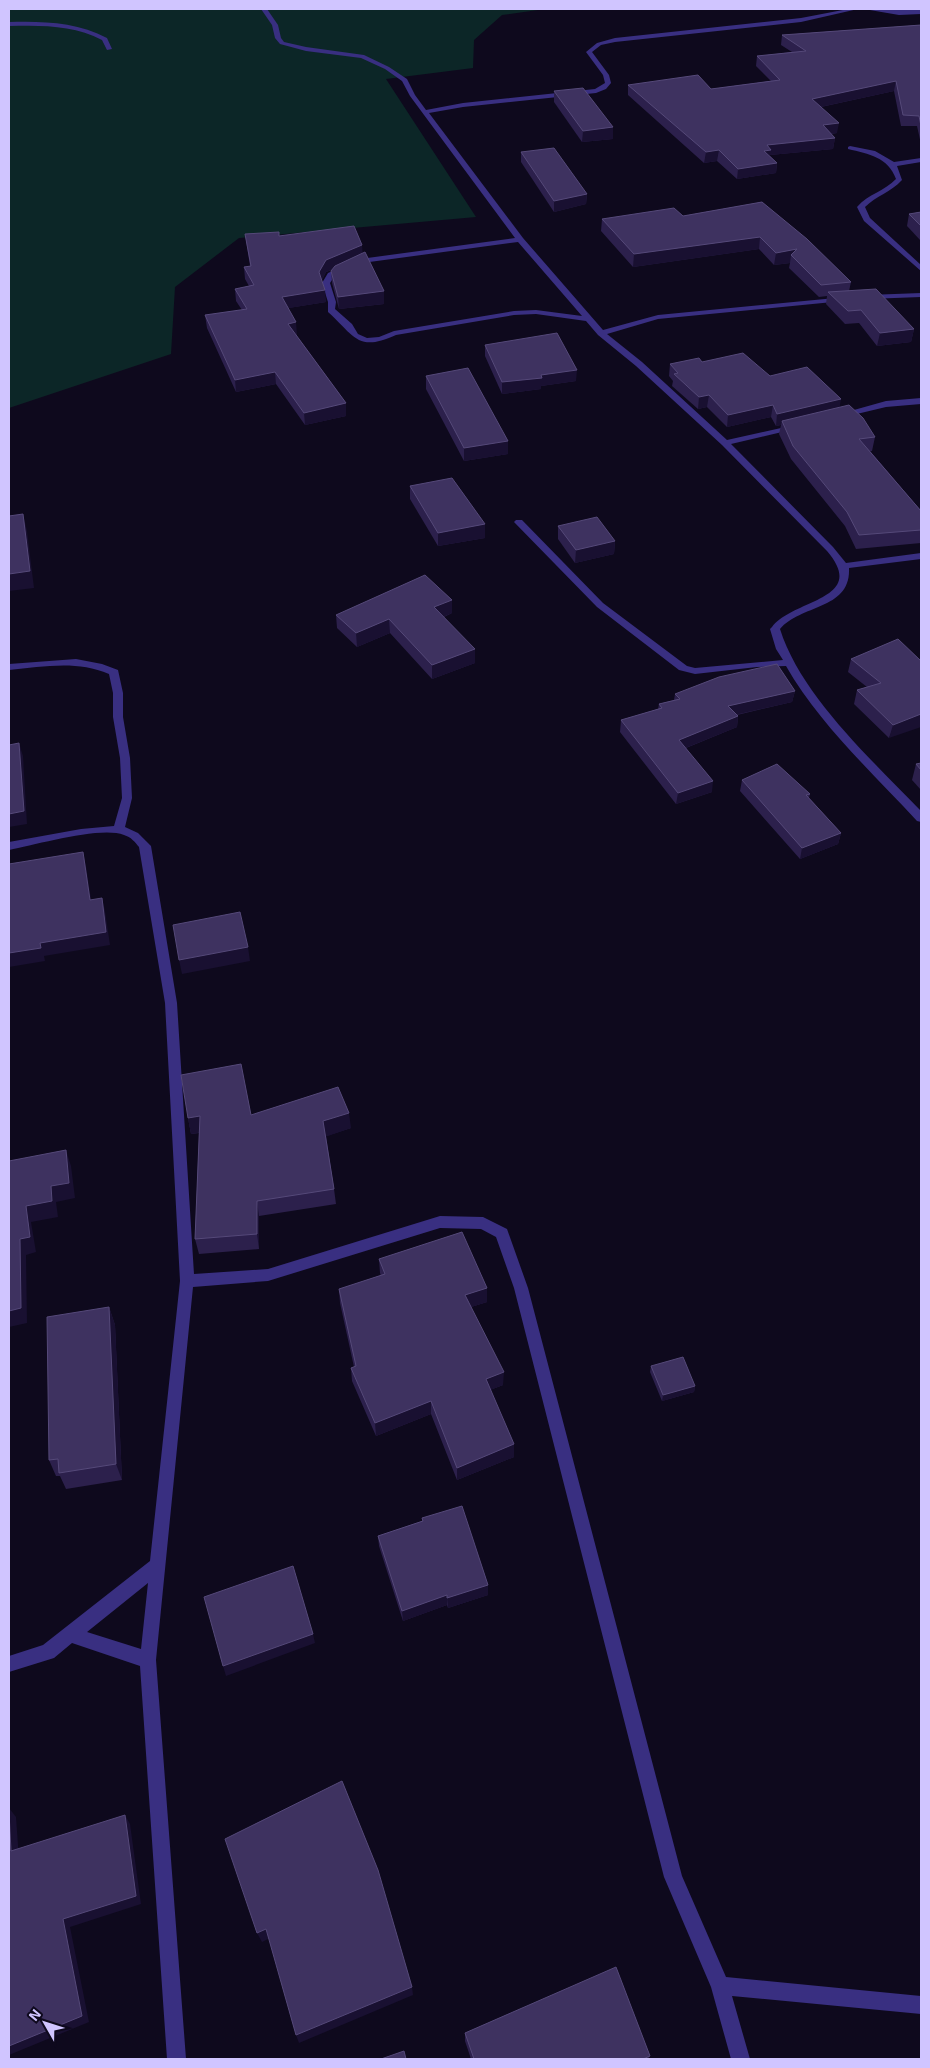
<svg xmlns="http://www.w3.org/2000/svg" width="930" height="2068" viewBox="0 0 930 2068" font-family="'Exo 2',sans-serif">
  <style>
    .green { fill: #0c2627 }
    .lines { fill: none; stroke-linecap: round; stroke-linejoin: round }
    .minor { fill: #392f81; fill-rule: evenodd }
    .wall { fill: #2c204c }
    .shaded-wall { fill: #191031 }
    .building { fill: #3e3260; stroke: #554979 }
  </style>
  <rect width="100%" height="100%" fill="#0e091d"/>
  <!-- green -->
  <polygon class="green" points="9,9 545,9 502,15 474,40 473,68 386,79 476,217 239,238 175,287 171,354 9,408"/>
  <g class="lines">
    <!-- minor -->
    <g class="minor">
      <path d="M 261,9 L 267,9 L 278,25 L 281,38 L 284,42 L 306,47 L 364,55 L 389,67 L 407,79 L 415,95 L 426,110 L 463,103 L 595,89 L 605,83 L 603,75 L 586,52 L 597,43 L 615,38 L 801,18 L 848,9 L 858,9 L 801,22 L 615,42 L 601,45 L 592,52 L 609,75 L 611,83 L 606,89 L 596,93 L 463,107 L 429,113 L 523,238 L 603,330 L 658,315 L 846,297 L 847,299 L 843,301 L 658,319 L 607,334 L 642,362 L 727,440 L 799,424 L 799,428 L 731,444 L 833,547 L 846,563 L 921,553 L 921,559 L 849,568 C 851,610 801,604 780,629 C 801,696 873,761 921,811 L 921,822 L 917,821 C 872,772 819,724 786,666 L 757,667 L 695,674 L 679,670 L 597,607 L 514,522 L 516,520 L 522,520 L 603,603 L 687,666 L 695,668 L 783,660 L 776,649 L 770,629 L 772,627 C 793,599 869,600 827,551 L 722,445 L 636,366 L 598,335 L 586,321 L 536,314 L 514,315 L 396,335 C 357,353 354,335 328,312 L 328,302 L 322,283 L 328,273 L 360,259 L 515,238 L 410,96 L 402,81 L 385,69 L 361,58 L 306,51 L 280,44 L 275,38 L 272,25 ZM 518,242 L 582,316 L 536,310 L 514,311 L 394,331 L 379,337 L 367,338 L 358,334 L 352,324 L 335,309 L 336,302 L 330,283 L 334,277 L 362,263 Z"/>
      <polygon points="864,9 921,10 921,14 899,15"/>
      <path d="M 9,22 C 42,21 77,22 107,38 L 112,49 L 107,50 L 102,40 C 74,25 41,25 9,26 Z"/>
      <path d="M 850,146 L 875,151 L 894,162 L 921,158 L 921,162 L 897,166 L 902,180 C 891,192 876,196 865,207 L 870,218 L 921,265 L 921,271 L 864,221 L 857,207 C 868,194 885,191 896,179 C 888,157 869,154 848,149 L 848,147 Z"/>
      <polygon points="921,293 921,297 868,299 864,297 868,295"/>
      <polygon points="921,398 921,404 886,407 840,418 836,415 886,401"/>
      <path d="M 76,659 L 102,664 L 118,670 L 123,693 L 123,717 L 130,758 L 132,798 L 125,827 L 138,833 L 151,846 L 177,1003 L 194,1274 L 268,1269 L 440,1216 L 483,1217 L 507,1229 L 528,1288 L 682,1876 L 726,1977 L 921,1996 L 921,2014 L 732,1996 L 750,2059 L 731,2059 L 711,1987 L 664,1877 L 514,1288 L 496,1237 L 481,1229 L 440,1228 L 268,1281 L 193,1287 L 156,1660 L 186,2059 L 167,2059 L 140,1666 L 72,1643 L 54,1658 L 9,1672 L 9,1656 L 43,1645 L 150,1561 L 180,1281 L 165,1003 L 139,847 C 135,842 131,837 124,835 C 100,826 36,845 9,850 L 9,842 L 81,829 L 114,826 L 122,798 L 120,758 L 113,717 L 113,693 L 109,674 C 76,660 43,667 9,670 L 9,664 ZM 148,1583 L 141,1649 L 87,1632 Z"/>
    </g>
  </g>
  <!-- wall -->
  <g class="wall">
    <polygon points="921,25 921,144 917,126 901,126 894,91 821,107 837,133 831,134 835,138 833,149 770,155 770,156 777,163 776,173 737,179 717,161 704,163 628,95 628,85 711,89 771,81 756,66 757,56 792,52 781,45 782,35"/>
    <polygon points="554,91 613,127 613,139 582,142 554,102"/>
    <polygon points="521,152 587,194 586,204 554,212 521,162"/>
    <polygon points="762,202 851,282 849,291 914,329 911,342 877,346 859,323 845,324 826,304 827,296 819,297 789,268 790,263 774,265 759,249 633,267 601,231 602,219 683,216"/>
    <polygon points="921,212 921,241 907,226 909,214"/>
    <polygon points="245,234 279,236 362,245 362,253 384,291 384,304 339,309 332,283 331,271 332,270 326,272 322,280 326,302 288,308 296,335 346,403 346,416 305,425 276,384 236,392 207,328 205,315 242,310 236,301 235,289 249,286 245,279 244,267 250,266"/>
    <polygon points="485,345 576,381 541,386 541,389 502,394 485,356"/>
    <polygon points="702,362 770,376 839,408 875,437 872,451 870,451 921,511 921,543 856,549 845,526 791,459 779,434 781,425 776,426 771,417 727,427 707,407 698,409 672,386 673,381 669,376 670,364"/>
    <polygon points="426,376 508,454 464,461 426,389"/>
    <polygon points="410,486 485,524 485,538 438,546 410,499"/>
    <polygon points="558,526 615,541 614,554 575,563 558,539"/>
    <polygon points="452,613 444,617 475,663 432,679 390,633 357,647 337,628 336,615"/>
    <polygon points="851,659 921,661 889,738 854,704 857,690 867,687 848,672"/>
    <polygon points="795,691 792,702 737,715 738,716 737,727 686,748 712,792 676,804 620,732 621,720 658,709 659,704 674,700 675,694"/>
    <polygon points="921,763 921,790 912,780 916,764"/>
    <polygon points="742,780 810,794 809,798 841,833 838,844 800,859 740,791"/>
    <polygon points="251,1115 351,1128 326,1136 334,1189 336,1204 259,1216 259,1249 199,1254 195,1239 199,1133 191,1134 188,1118"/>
    <polygon points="379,1259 487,1288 487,1302 471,1307 503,1385 490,1390 514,1457 457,1480 431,1414 376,1436 352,1381 351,1368 354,1367 340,1303 339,1289 381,1276 380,1273"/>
    <polygon points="109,1307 115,1325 122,1480 66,1489 60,1476 56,1476 49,1460"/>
    <polygon points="651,1366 695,1386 694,1392 662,1401 650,1372"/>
    <polygon points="422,1518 488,1585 488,1595 448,1608 447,1605 403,1621 379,1546 378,1536 422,1521"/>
    <polygon points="465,2033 650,2056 648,2059 471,2059 465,2041"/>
  </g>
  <!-- shaded-wall -->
  <g class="shaded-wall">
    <polygon points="896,81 894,91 811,109 812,99"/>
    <polygon points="839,123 837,133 821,135 823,125"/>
    <polygon points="613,127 613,139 582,142 583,131"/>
    <polygon points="835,138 833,149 770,155 770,160 764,151 767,145"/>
    <polygon points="719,150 717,161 704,163 706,152"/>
    <polygon points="777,163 776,173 737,179 738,169"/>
    <polygon points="587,194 586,204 554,212 554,201"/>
    <polygon points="760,237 759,249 633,267 634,254"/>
    <polygon points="362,245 363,257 326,272 320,284 319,272 326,260"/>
    <polygon points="797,249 791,255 790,263 774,265 776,253"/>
    <polygon points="325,290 326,302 283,309 282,297"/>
    <polygon points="384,291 384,304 339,309 338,297"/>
    <polygon points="296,322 297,335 290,336 288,324"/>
    <polygon points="914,329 911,342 877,346 880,333"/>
    <polygon points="577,370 576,381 541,386 541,389 502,394 502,382 541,375"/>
    <polygon points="275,372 276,384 236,392 235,380"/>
    <polygon points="709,395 707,407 698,409 699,397"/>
    <polygon points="841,399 839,411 782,421 781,425 776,426 777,414"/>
    <polygon points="346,403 346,416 305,425 304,413"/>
    <polygon points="773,405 771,417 727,427 728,415"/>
    <polygon points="508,441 508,454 464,461 464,448"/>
    <polygon points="23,514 27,531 34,588 9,591 9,574"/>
    <polygon points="485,524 485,538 438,546 438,533"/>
    <polygon points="615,541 614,554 575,563 576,550"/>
    <polygon points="452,600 452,613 434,621 434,607"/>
    <polygon points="389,619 390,633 357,647 356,633"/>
    <polygon points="475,649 475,663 432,679 432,665"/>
    <polygon points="795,691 792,702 726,717 728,706"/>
    <polygon points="921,714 921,727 889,738 893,725"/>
    <polygon points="738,716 737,727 678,751 679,740"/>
    <polygon points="19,743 23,756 27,824 9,827 9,814"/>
    <polygon points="713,781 712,792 676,804 678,793"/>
    <polygon points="841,833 838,844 800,859 802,848"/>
    <polygon points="83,852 86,866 93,913 90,900"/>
    <polygon points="102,898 105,911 110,945 44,956 45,961 9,967 9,953 40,943"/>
    <polygon points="248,947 250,961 182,974 179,960"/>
    <polygon points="349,1113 351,1128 325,1137 323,1121"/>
    <polygon points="200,1116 203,1132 191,1134 188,1118"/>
    <polygon points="66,1150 71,1166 75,1198 56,1202 58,1217 31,1222 36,1252 26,1255 27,1323 9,1327 9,1311 26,1206 51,1186"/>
    <polygon points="257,1201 259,1216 259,1249 257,1234"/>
    <polygon points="487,1288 487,1302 465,1309 465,1295"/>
    <polygon points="109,1307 115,1325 122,1480 116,1464"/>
    <polygon points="504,1372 503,1385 485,1392 486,1379"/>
    <polygon points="695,1386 694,1392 662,1401 663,1395"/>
    <polygon points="431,1401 431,1414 376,1436 375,1423"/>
    <polygon points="514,1444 514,1457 457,1480 457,1468"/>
    <polygon points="488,1585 488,1595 448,1608 447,1598"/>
    <polygon points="447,1595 447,1605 403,1621 402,1611"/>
    <polygon points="313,1634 315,1643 226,1676 223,1666"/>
    <polygon points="9,1808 16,1817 19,1859 11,1851"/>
    <polygon points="125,1815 130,1824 141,1904 70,1927 89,2022 9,2055 9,2046 63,1919"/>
    <polygon points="266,1929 270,1938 262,1942 257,1933"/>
    <polygon points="412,1987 413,1995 299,2043 296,2035"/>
  </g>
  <!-- building -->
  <g class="building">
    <polygon points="921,25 921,126 919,116 903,115 896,81 812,99 839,123 823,125 835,138 767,145 771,150 764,151 777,163 738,169 719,150 706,152 628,85 698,75 711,89 780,80 757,56 806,51 782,35"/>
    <polygon points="583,88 613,127 583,131 554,91"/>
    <polygon points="554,148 587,194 554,201 521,152"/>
    <polygon points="762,202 807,239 851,282 821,285 791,255 797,249 776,253 760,237 634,254 602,219 674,208 683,216"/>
    <polygon points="921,212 921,226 909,214"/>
    <polygon points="354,226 362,245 326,260 319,272 325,290 282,297 296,322 288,324 346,403 304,413 275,372 235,380 205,315 247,309 235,289 254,285 244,267 251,266 245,234 279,232 279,236"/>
    <polygon points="365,252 384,291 338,297 331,271 335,266"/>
    <polygon points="876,289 914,329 880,333 861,310 848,311 828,292"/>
    <polygon points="557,333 577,370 541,375 542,378 502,382 485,345"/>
    <polygon points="743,353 770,376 807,367 841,399 777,414 773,405 728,415 709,395 699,397 674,374 678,373 670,364 699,358 702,362"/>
    <polygon points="468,368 508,441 464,448 426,376"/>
    <polygon points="849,405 863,418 875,437 859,439 921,511 921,530 859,535 847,512 793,446 782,421"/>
    <polygon points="452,478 485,524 438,533 410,486"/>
    <polygon points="23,514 30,571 9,574 9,516"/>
    <polygon points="597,517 615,541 576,550 558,526"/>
    <polygon points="425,575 452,600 434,607 475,649 432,665 389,619 356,633 336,615"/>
    <polygon points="898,639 921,661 921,714 893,725 857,690 881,683 851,659"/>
    <polygon points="777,664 795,691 728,706 738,716 679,740 713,781 678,793 621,720 662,708 659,704 680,699 675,694 719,677"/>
    <polygon points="19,743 24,811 9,814 9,745"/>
    <polygon points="921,763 921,770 916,764"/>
    <polygon points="777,764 810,794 806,795 841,833 802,848 742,780"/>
    <polygon points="83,852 90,900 102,898 106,932 40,943 41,948 9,953 9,864"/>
    <polygon points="240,912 248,947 179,960 173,925"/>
    <polygon points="241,1064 251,1115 338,1087 349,1113 323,1121 334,1189 257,1201 257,1234 195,1239 200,1116 188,1118 181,1075"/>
    <polygon points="66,1150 69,1183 51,1186 52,1201 26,1206 30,1237 20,1239 21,1308 9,1311 9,1161"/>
    <polygon points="462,1232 487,1288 465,1295 504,1372 486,1379 514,1444 457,1468 431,1401 375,1423 351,1368 356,1366 339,1289 385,1274 379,1259"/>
    <polygon points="109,1307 116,1464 59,1473 58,1459 49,1460 47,1317"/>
    <polygon points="683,1357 695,1386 663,1395 651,1366"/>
    <polygon points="462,1506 488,1585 447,1598 447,1595 402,1611 378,1536 423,1521 422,1518"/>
    <polygon points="293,1566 313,1634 223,1666 204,1597"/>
    <polygon points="342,1781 378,1870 412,1987 296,2035 266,1929 257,1933 225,1839"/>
    <polygon points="9,1812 11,1851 125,1815 136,1896 63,1919 82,2016 9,2046"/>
    <polygon points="616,1967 650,2056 643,2059 474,2059 465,2033"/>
    <polygon points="404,2051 406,2059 381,2059"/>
  </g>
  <!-- border -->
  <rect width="930" height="2068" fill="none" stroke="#d0c5ff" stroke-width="20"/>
  <!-- north arrow -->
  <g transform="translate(45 2023) rotate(309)" stroke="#0e091d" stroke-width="4" paint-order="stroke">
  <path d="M0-4L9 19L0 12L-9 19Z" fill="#d0c5ff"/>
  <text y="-8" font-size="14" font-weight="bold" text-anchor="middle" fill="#d0c5ff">N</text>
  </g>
</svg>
